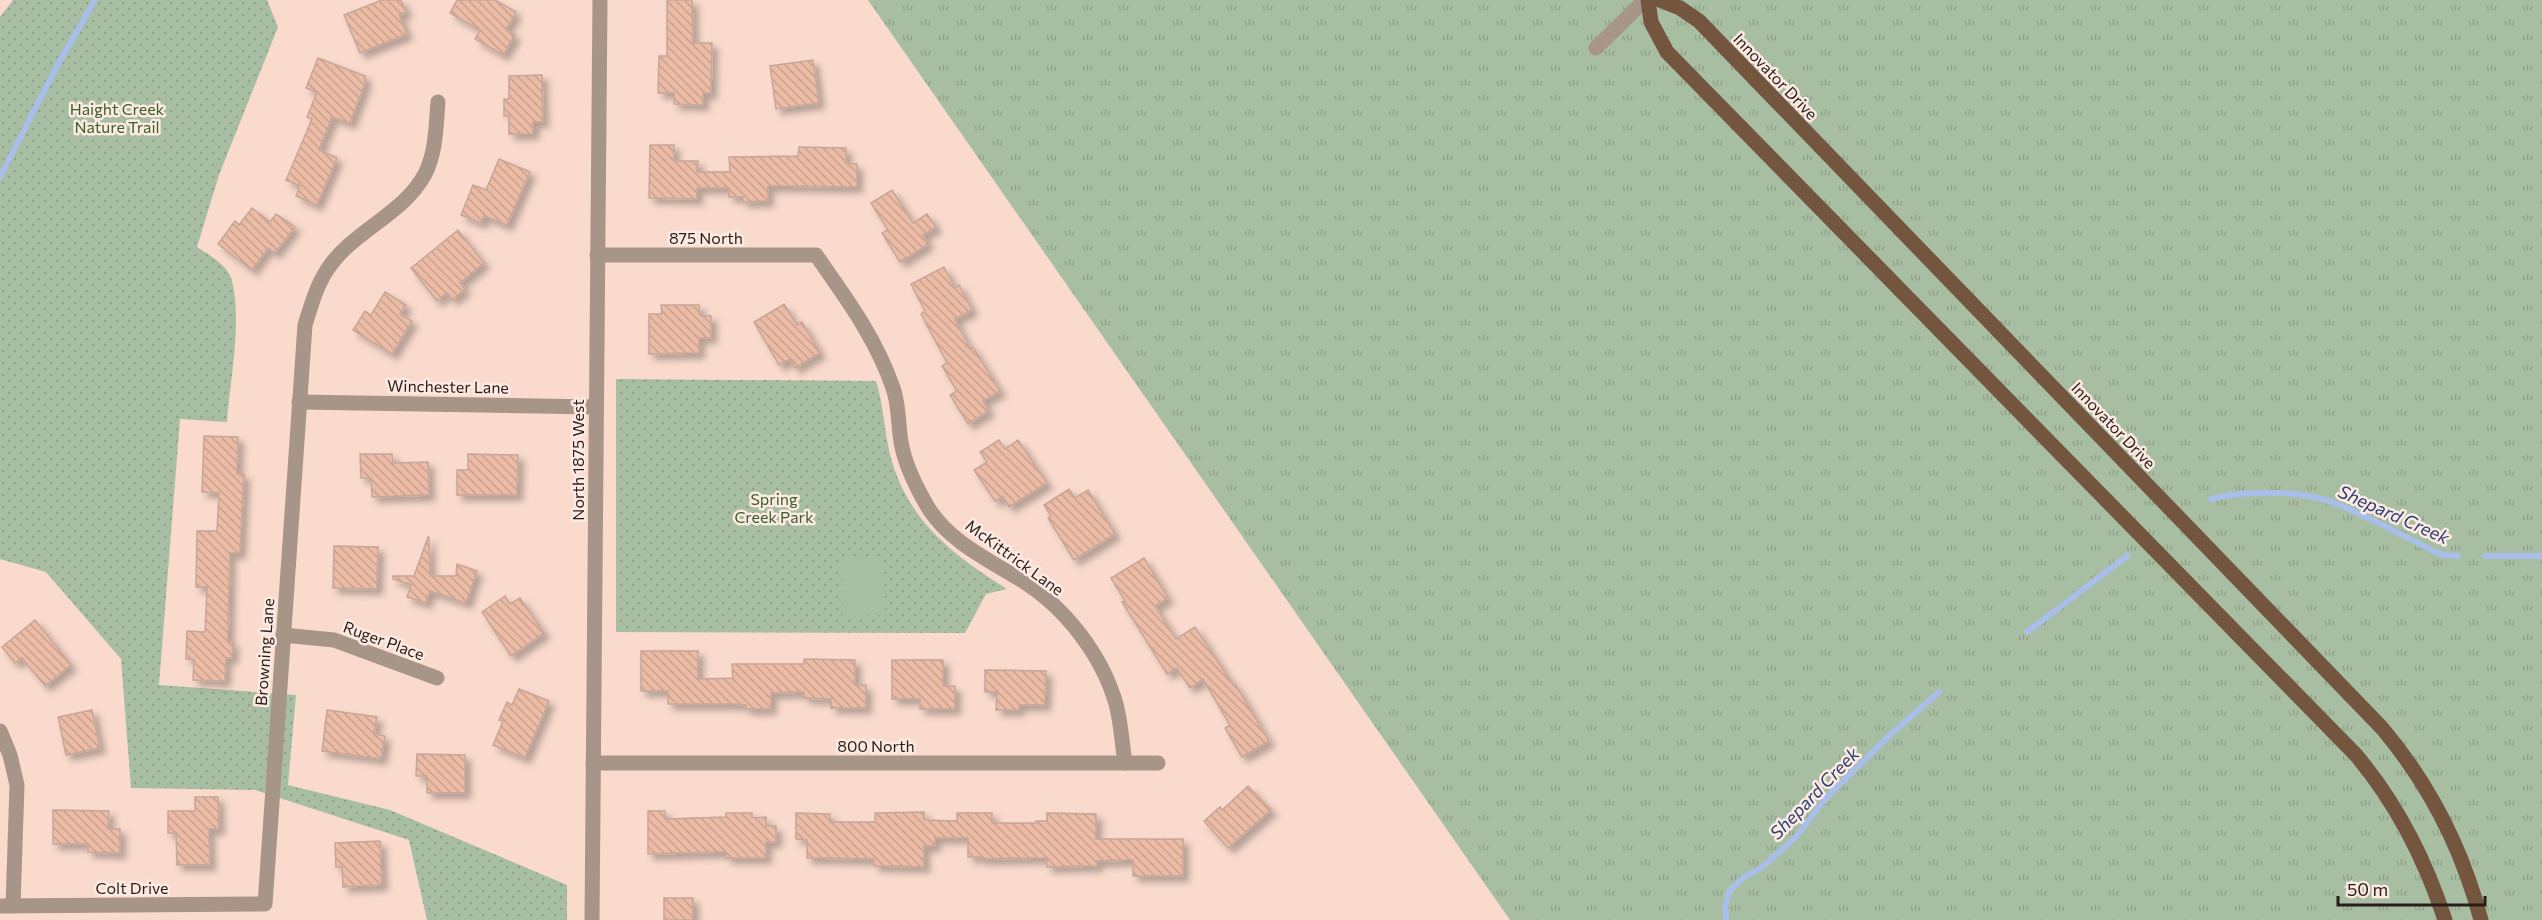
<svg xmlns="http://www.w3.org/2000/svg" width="2542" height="920" viewBox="0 0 2542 920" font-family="Commissioner,sans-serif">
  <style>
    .grass { fill: url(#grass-tufts) }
    .park { fill: url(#park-dots) }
    .garden { fill: #a8bea2 }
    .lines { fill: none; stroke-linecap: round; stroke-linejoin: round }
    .stream { stroke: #a9bee8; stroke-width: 6 }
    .building { fill: url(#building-back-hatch); stroke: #c5a79a; stroke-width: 1.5; filter: url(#shadow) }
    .minor { stroke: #a79587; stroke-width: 15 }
    .major { stroke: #74563e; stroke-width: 15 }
    .labels { text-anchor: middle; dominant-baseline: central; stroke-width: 5; stroke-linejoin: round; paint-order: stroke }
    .street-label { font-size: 16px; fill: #281d18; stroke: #fdeae2 }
    .park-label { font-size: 16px; fill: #37602b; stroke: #fdeae2 }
    .water-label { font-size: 18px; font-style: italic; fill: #2a4175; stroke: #fdeae2 }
  </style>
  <defs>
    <pattern id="grass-tufts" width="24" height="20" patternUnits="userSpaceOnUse" patternTransform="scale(1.5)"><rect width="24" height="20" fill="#a8bea2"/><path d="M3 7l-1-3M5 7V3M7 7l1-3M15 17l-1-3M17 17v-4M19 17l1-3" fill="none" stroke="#91a38b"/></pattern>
    <pattern id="park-dots" width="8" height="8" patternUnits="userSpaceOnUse" patternTransform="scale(1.5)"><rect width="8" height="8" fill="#a8bea2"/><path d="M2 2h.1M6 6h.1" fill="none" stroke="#91a38b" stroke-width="1.8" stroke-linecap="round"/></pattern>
    <pattern id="building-back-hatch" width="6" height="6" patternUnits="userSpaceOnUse" patternTransform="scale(1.5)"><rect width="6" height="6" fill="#ecbba5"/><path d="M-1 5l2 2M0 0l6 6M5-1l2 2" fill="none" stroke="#caa08d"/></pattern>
    <filter id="shadow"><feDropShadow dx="5.5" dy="5.5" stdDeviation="3" flood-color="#0004"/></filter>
  </defs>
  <rect width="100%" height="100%" fill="#f9dacc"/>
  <!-- grass -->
  <polygon class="grass" points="868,0 2542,0 2542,920 1510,920"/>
  <!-- park -->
  <g class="park">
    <path d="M 13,0 L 267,0 L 278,27 L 219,175 L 197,247 C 208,254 227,265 231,278 C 243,316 230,381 227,422 L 180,419 L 159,685 L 296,695 L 288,785 L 390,810 L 567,885 L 567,920 L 427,920 L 409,840 L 255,790 L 131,788 L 121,659 L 46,572 L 0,559 L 0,17 Z"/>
    <path d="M 616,379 L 876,381 C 884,406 884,432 891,458 C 909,522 953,555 1007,589 L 986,594 L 965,633 L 616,632 Z"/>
  </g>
  <!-- garden -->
  <polygon class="garden" points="884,556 885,615 843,616 842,557"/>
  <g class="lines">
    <!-- stream -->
    <g class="stream">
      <polyline points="0,177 57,66 95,0"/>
      <path d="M 2211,499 C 2246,490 2300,490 2334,503 C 2371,517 2406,538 2442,555 L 2458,556"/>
      <polyline points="2485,556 2542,556"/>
      <polyline points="2027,632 2127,556"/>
      <polyline points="1726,920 1725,906 1730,890 1743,878 1761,868 1796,837 1826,798 1891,734 1939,692"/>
    </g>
  </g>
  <!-- building -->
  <g class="building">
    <polygon points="382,0 401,0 406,12 399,15 407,34 360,53 344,15"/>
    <polygon points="457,0 495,0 516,12 506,30 515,35 503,55 475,39 480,30 450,13"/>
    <polygon points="667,0 692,0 693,43 712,43 711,93 703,93 703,105 674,104 674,93 658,93 659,56 667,56"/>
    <polygon points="318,58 365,76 365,83 350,123 332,117 319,150 337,158 317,205 296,196 300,186 286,180 312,119 307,117 317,92 306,88"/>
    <polygon points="813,60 819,103 776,109 770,66"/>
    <polygon points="542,75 543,122 533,122 533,134 509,134 509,116 504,116 504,99 509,99 509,76"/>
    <polygon points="650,145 674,145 674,161 698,161 697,172 730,172 729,157 798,156 799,147 846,148 846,163 857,164 857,187 768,186 768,201 743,202 743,197 729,197 729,188 697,188 697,199 649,198"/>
    <polygon points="499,159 530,172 507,225 484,216 481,223 461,215 473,185 486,190"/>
    <polygon points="892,190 913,223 927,214 936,227 923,235 928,244 900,262 882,233 888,230 871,203"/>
    <polygon points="252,208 270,222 276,214 295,227 275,253 268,248 252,270 218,244 235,221 239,225"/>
    <polygon points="458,230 484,263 460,283 465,289 452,300 447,293 437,301 411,268"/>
    <polygon points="944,267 955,288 959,285 972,310 955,319 970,349 973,347 1000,391 983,401 989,411 968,424 950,395 957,391 942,366 947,363 921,314 925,311 911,284"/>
    <polygon points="385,292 406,305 400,314 412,321 392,354 353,330 365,311 371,315"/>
    <polygon points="784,304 797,325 802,322 820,353 795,368 790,359 779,365 754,322"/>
    <polygon points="661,305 699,305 700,316 711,316 711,338 699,338 699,353 649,354 649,314 662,314"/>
    <polygon points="204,436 238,437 237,474 244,474 240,553 230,553 228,642 233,642 232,658 226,658 225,681 193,680 194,660 186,659 187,631 205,632 207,587 196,587 197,531 217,531 219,493 202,492"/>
    <polygon points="999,440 1005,449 1018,440 1047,483 1009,507 1003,497 995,501 974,470 987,462 980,452"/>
    <polygon points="360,454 392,454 393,463 428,462 429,495 372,497 371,478 361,478"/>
    <polygon points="468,454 518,455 517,495 457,495 457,470 468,470"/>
    <polygon points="1069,489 1075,498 1088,490 1115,534 1074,560 1048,518 1051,516 1044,505"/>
    <polygon points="428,537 429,537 430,576 456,576 457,564 477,571 466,603 430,591 426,603 407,597 411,585 393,579 393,576 414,576"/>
    <polygon points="334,546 378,547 377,589 333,588"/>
    <polygon points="1144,558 1168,598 1155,606 1176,639 1195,627 1234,686 1236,685 1269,741 1242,757 1225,728 1230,725 1203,679 1190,688 1177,668 1167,674 1122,602 1125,601 1111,578"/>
    <polygon points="505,596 510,604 520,598 544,633 511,656 482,612"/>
    <polygon points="35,620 71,665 45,686 22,658 15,663 2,647"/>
    <polygon points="641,651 698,651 698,679 733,678 732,664 804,664 804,659 855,660 855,685 866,685 866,708 831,708 831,699 804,698 804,692 771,693 771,709 746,709 746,705 733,704 668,704 668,691 641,691"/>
    <polygon points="892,660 943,660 943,686 955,686 955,709 920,709 920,699 892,699"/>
    <polygon points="985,670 1046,671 1045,705 1019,705 1019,710 996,710 997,692 985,692"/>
    <polygon points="519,689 549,701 525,758 493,745 503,721 499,720 507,702 512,705"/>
    <polygon points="92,710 100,748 66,755 58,717"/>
    <polygon points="327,710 377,717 374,734 385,736 381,759 322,751"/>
    <polygon points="417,754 465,755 465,793 427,793 427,776 416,776"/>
    <polygon points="1248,786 1271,810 1228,848 1204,821 1220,807 1222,810"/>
    <polygon points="195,797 218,797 219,829 209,829 210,865 177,865 176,833 168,833 168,811 195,811"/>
    <polygon points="53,810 109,811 108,829 120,829 120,853 88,852 88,844 53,844"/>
    <polygon points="648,811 665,811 665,819 726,817 726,813 752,813 752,818 766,817 766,826 776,826 776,842 766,842 766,858 726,858 726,852 648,854"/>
    <polygon points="924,812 924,820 957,821 957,813 992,813 992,823 1036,823 1036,821 1047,821 1047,813 1096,814 1096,839 1183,839 1183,876 1133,876 1133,860 1097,861 1097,866 1047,867 1047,858 981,859 981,857 968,857 968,838 935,838 935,846 924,846 924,867 874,866 874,859 807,858 807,840 796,839 796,813 830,814 830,822 875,822 875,813"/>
    <polygon points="380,841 382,885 343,887 342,867 336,867 335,843"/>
    <rect x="664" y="898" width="29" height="22"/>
  </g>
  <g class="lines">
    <!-- minor -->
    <g class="minor">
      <polyline points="1596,48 1645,0"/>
      <path d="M 597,255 L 816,255 C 846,298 876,338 893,388 C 899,404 898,424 901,442 C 905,465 917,489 929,509 C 950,542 989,560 1021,580 C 1065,607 1102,655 1116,704 C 1121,723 1122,743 1125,763"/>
      <polyline points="299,402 596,407"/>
      <polyline points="283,635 334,640 437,678"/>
      <polyline points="0,731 10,755 17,785 13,906"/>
      <polyline points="593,763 1158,763"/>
      <path d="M 0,906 L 265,904 L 305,325 C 311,306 316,287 327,270 C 352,231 403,215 425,174 C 436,153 436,126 438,102"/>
      <polyline points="592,920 600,0"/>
    </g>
    <!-- major -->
    <g class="major">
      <path d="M 1648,0 L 1651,22 L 1667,52 L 2356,755 C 2398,805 2425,859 2445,920"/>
      <path d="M 1660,0 L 1680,8 L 1699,21 L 2382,728 C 2430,785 2462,848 2481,920"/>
    </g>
  </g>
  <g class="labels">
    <!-- street labels -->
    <g class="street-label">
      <text transform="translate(1776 76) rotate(46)">Innovator Drive</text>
      <text x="706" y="237">875 North</text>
      <text transform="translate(448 386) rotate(1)">Winchester Lane</text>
      <text transform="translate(2114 425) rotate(46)">Innovator Drive</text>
      <text transform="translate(577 460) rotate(-90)">North 1875 West</text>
      <text transform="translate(1015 557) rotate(36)">McKittrick Lane</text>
      <text transform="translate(384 640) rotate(20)">Ruger Place</text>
      <text transform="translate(264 652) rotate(-86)">Browning Lane</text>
      <text x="876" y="745">800 North</text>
      <text x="132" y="887">Colt Drive</text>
    </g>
    <!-- park labels -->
    <g class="park-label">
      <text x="117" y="108">Haight Creek<tspan x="117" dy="18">Nature Trail</tspan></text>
      <text x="774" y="498">Spring<tspan x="774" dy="18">Creek Park</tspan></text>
    </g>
    <!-- water labels -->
    <g class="water-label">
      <text transform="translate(2394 514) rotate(24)">Shepard Creek</text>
      <text transform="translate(1814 793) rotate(-46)">Shepard Creek</text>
    </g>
  </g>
  <!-- scale -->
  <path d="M2338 896v9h147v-9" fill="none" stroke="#281d18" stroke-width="3"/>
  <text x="2347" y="896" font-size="18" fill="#281d18" stroke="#fdeae2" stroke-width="4.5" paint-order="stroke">50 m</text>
</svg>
